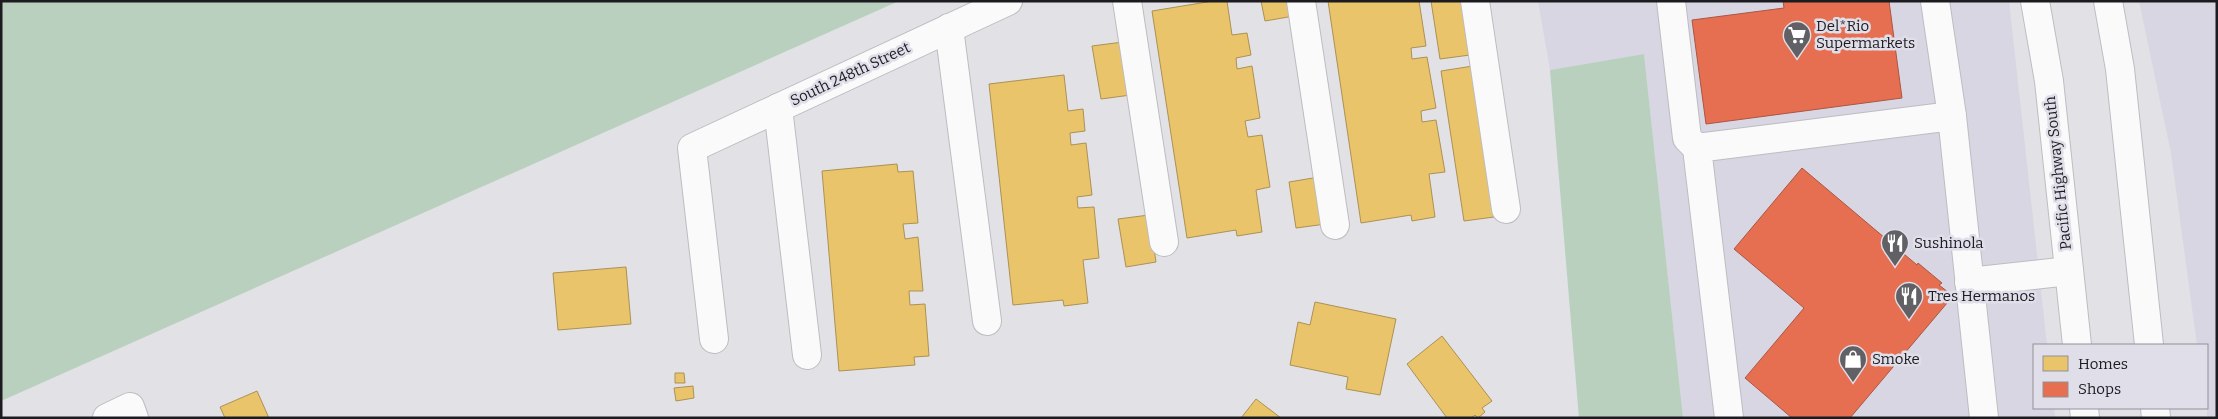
<svg xmlns="http://www.w3.org/2000/svg" width="2218" height="419" viewBox="0 0 2218 419" font-family="Bitter,serif">
  <style>
    .built { fill: #d8d6e2 }
    .green { fill: #b9d0be }
    .homes { fill: #e9c46a; stroke: #ac9154 }
    .shops { fill: #e76f51; stroke: #aa5642 }
    .lines { fill: none; stroke-linecap: round; stroke-linejoin: round }
    .minor-casing { stroke: #bdbdc1; stroke-width: 30 }
    .major-casing { stroke: #bdbdc1; stroke-width: 30 }
    .minor { stroke: #fafafb; stroke-width: 28 }
    .major { stroke: #fafafb; stroke-width: 28 }
    .labels { text-anchor: middle; dominant-baseline: central; stroke-width: 5; stroke-linejoin: round; paint-order: stroke }
    .poi-label { font-size: 15px; fill: #1c1b1f; stroke: #e0dee9; text-anchor: start }
    .street-label { font-size: 15px; fill: #1c1b1f; stroke: #e0dee9 }
  </style>
  <rect width="100%" height="100%" fill="#e1e1e6"/>
  <!-- built -->
  <g class="built">
    <polygon points="1538,1 2009,1 2047,345 2034,345 2034,408 2054,408 2055,418 1683,418 1644,54 1550,70"/>
    <polygon points="2139,1 2217,1 2217,418 2207,418 2207,345 2197,345 2171,153"/>
  </g>
  <!-- green -->
  <g class="green">
    <polygon points="1,1 899,1 1,401"/>
    <polygon points="1644,54 1683,418 1579,418 1550,70"/>
  </g>
  <!-- homes -->
  <g class="homes">
    <polygon points="1213,1 1227,1 1232,35 1247,33 1251,55 1236,58 1237,69 1252,66 1260,118 1245,121 1248,137 1262,135 1270,187 1256,190 1262,232 1237,236 1236,230 1187,238 1152,11"/>
    <polygon points="1261,1 1292,1 1294,16 1265,21"/>
    <polygon points="1328,1 1419,1 1426,46 1411,48 1412,59 1427,57 1436,108 1421,111 1422,122 1436,120 1445,172 1429,174 1435,217 1412,221 1411,215 1361,223"/>
    <polygon points="1431,1 1462,1 1470,55 1440,59"/>
    <polygon points="1123,42 1131,95 1101,99 1092,46"/>
    <polygon points="1473,66 1494,217 1464,221 1441,71"/>
    <polygon points="1064,75 1068,111 1083,109 1085,131 1070,133 1071,145 1086,143 1092,195 1077,197 1078,208 1094,207 1099,258 1083,260 1088,303 1064,306 1063,300 1013,305 989,84"/>
    <polygon points="897,164 898,172 913,171 918,223 903,224 905,239 918,237 923,291 909,291 910,305 925,304 929,356 914,357 915,365 839,371 822,171"/>
    <polygon points="1319,177 1326,224 1296,228 1289,182"/>
    <polygon points="1149,215 1156,262 1126,267 1118,219"/>
    <polygon points="626,267 631,324 558,330 553,273"/>
    <polygon points="1315,302 1396,319 1380,395 1346,389 1348,377 1290,365 1298,322 1310,325"/>
    <polygon points="1442,336 1492,401 1482,408 1485,412 1478,418 1475,415 1471,418 1447,418 1407,364"/>
    <polygon points="675,373 684,373 685,383 675,383"/>
    <polygon points="693,386 694,398 676,401 674,388"/>
    <polygon points="257,391 269,418 225,418 220,407"/>
    <polygon points="1256,399 1281,418 1241,418"/>
  </g>
  <!-- shops -->
  <g class="shops">
    <polygon points="1783,1 1889,1 1902,98 1706,124 1692,20 1784,8"/>
    <polygon points="1802,168 1917,265 1918,263 1942,283 1939,285 1953,296 1850,418 1792,418 1745,378 1804,308 1734,249"/>
  </g>
  <g class="lines">
    <!-- minor casing -->
    <g class="minor-casing">
      <g id="minor">
        <polyline points="1127,1 1164,242"/>
        <polyline points="1301,1 1335,225"/>
        <polyline points="1475,1 1506,209"/>
        <polyline points="1671,1 1687,138 1697,148"/>
        <polyline points="1935,1 1952,116"/>
        <polyline points="949,28 987,321"/>
        <polyline points="778,108 807,355"/>
        <polyline points="1969,282 2069,271"/>
        <polyline points="714,339 692,148 1008,1"/>
        <polyline points="107,418 130,407 134,418"/>
        <polyline points="1729,418 1697,148 1952,116 1984,418"/>
      </g>
    </g>
    <!-- major casing -->
    <g class="major-casing">
      <g id="major">
        <polyline points="2035,1 2049,81 2077,345"/>
        <polyline points="2108,1 2120,69 2149,345"/>
        <polyline points="2084,408 2085,418"/>
        <polyline points="2155,408 2156,418"/>
      </g>
    </g>
    <!-- minor -->
    <use href="#minor" class="minor"/>
    <!-- major -->
    <use href="#major" class="major"/>
  </g>
  <!-- icons -->
  <defs>
    <g id="supermarket-pin" transform="scale(1.4375)"><path d="M0 17L-7.5 6A9.5 9.5 0 1 1 7.5 6Z" fill="#616065" stroke="#e0dee9"/><path d="M-6-5.5h2.5l.6 2H6L4.5 2H-2.5L-4.4-4H-6ZM-1.5 3.2a1.3 1.3 0 1 0 .1 0ZM3 3.2a1.3 1.3 0 1 0 .1 0Z" fill="#fff"/></g>
    <g id="restaurant-pin" transform="scale(1.4375)"><path d="M0 17L-7.5 6A9.5 9.5 0 1 1 7.5 6Z" fill="#616065" stroke="#e0dee9"/><path d="M-5-6h1v4h1v-4h1v4h1v-4h1v5L-1.5 .5V6h-2V.5L-5-1ZM5-6V6H3V1.5H1.5Q1.5-4 5-6Z" fill="#fff"/></g>
    <g id="shop-pin" transform="scale(1.4375)"><path d="M0 17L-7.5 6A9.5 9.5 0 1 1 7.5 6Z" fill="#616065" stroke="#e0dee9"/><path d="M-5-2.5h2.3a2.7 3.5 0 0 1 5.4 0H5L5.5 6h-11ZM-1.5-2.5h3a1.5 2.3 0 0 0-3 0Z" fill="#fff"/></g>
  </defs>
  <g fill-rule="evenodd">
    <use href="#supermarket-pin" x="1797" y="35"/>
    <use href="#restaurant-pin" x="1895" y="243"/>
    <use href="#restaurant-pin" x="1909" y="296"/>
    <use href="#shop-pin" x="1853" y="359"/>
  </g>
  <g class="labels">
    <!-- poi labels -->
    <g class="poi-label">
      <text x="1816" y="26">Del*Rio<tspan x="1816" dy="17">Supermarkets</tspan></text>
      <text x="1914" y="243">Sushinola</text>
      <text x="1928" y="296">Tres Hermanos</text>
      <text x="1872" y="359">Smoke</text>
    </g>
    <!-- street labels -->
    <g class="street-label">
      <text transform="translate(850 74) rotate(-25)">South 248th Street</text>
      <text transform="translate(2058 173) rotate(-96)">Pacific Highway South</text>
    </g>
  </g>
  <!-- border -->
  <rect width="2218" height="419" fill="none" stroke="#1c1b1f" stroke-width="5"/>
  <!-- legend -->
  <rect x="2033" y="344" width="175" height="65" fill="#e0dee9" stroke="#929098"/>
  <rect x="2043" y="356" width="25" height="15" fill="#e9c46a" stroke="#929098"/>
  <text x="2078" y="369" font-size="15" fill="#1c1b1f">Homes</text>
  <rect x="2043" y="382" width="25" height="15" fill="#e76f51" stroke="#929098"/>
  <text x="2078" y="394" font-size="15" fill="#1c1b1f">Shops</text>
</svg>
